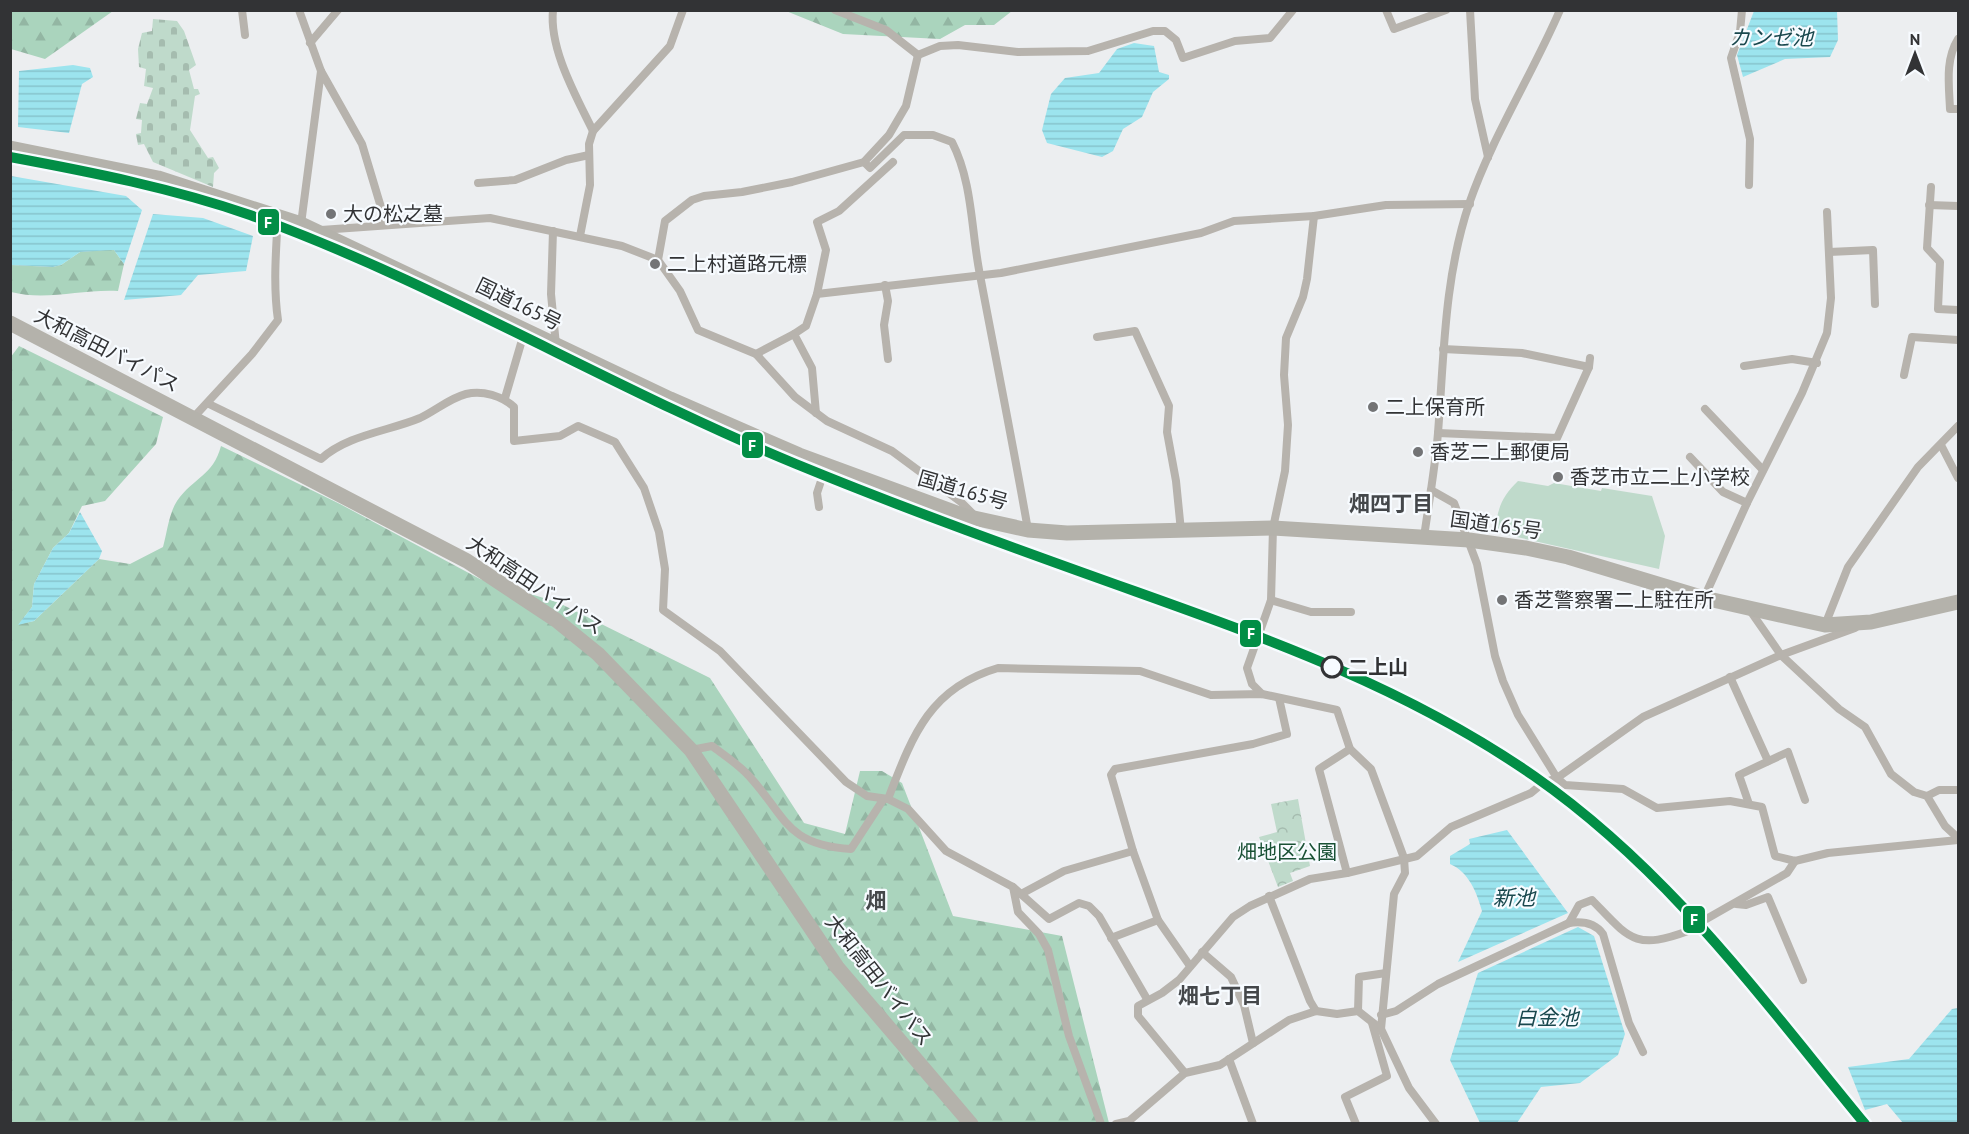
<svg xmlns="http://www.w3.org/2000/svg" width="1969" height="1134" viewBox="0 0 1969 1134" font-family="'PT Sans','Noto Sans JP',sans-serif">
  <style>
    .forest { fill: url(#forest-firs) }
    .cemetery { fill: url(#cemetery-stones) }
    .park { fill: url(#park-crowns) }
    .pitch { fill: #bfdacb }
    .water { fill: url(#water-rules) }
    .lines { fill: none; stroke-linecap: round; stroke-linejoin: round }
    .street-tunnel { stroke: #c7c9cb; stroke-width: 8; stroke-dasharray: 8 4; stroke-linecap: butt }
    .street { stroke: #b7b3ad; stroke-width: 8 }
    .highway { stroke: #b4b2ab; stroke-width: 15 }
    .rail-1-casing { stroke: #f7fbff; stroke-width: 15 }
    .rail-1 { stroke: #028e46; stroke-width: 10 }
    .poi-dot { fill: #737476; stroke: #f7fbff; stroke-width: 2 }
    .stop-dot { fill: #f7fbff; stroke: #323335; stroke-width: 3 }
    .labels { text-anchor: middle; dominant-baseline: central; stroke-width: 4.5; stroke-linejoin: round; paint-order: stroke }
    .poi-label { font-size: 20px; fill: #323335; stroke: #f7fbff; text-anchor: start }
    .street-label { font-size: 20px; fill: #323335; stroke: #f7fbff }
    .stop-label { font-size: 20px; font-weight: bold; fill: #323335; stroke: #f7fbff; text-anchor: start }
    .park-label { font-size: 20px; fill: #195135; stroke: #f7fbff }
    .water-label { font-size: 21px; font-style: italic; fill: #19484e; stroke: #f7fbff }
    .neighbourhood-label { font-size: 21px; font-weight: bold; fill: #44474a; stroke: #f7fbff }
    .line-badge { stroke: #f7fbff; stroke-width: 2 }
    .badge-label { font-size: 16px; text-anchor: middle; font-weight: bold; fill: #fff }
  </style>
  <defs>
    <pattern id="forest-firs" width="22" height="20" patternUnits="userSpaceOnUse" patternTransform="scale(1.5)"><rect width="22" height="20" fill="#aad4bd"/><path d="M5 1l3.5 6h-7zM16 11l3.5 6h-7z" fill="#93b6a3"/></pattern>
    <pattern id="cemetery-stones" width="16" height="16" patternUnits="userSpaceOnUse" patternTransform="scale(1.5)"><rect width="16" height="16" fill="#bfdacb"/><path d="M2 7V4a2 2 0 0 1 4 0v3zM10 15v-3a2 2 0 0 1 4 0v3z" fill="#a5bcaf"/></pattern>
    <pattern id="park-crowns" width="20" height="18" patternUnits="userSpaceOnUse" patternTransform="scale(1.5)"><rect width="20" height="18" fill="#bfdacb"/><path d="M2 6a3 3 0 1 1 6 0M12 15a3 3 0 1 1 6 0" fill="none" stroke="#a5bcaf"/></pattern>
    <pattern id="water-rules" width="6" height="5" patternUnits="userSpaceOnUse" patternTransform="scale(1.5)"><rect width="6" height="5" fill="#9ce4ee"/><path d="M0 2.5h6" fill="none" stroke="#87c4cd"/></pattern>
  </defs>
  <rect width="100%" height="100%" fill="#eceef0"/>
  <!-- forest -->
  <g class="forest">
    <polygon points="10,11 11,10 113,11 45,59 11,49"/>
    <polygon points="786,11 1012,11 994,25 965,25 940,39 843,34"/>
    <path d="M 105,250 L 114,250 L 124,264 L 118,291 C 82,289 46,301 11,292 L 11,265 L 53,267 L 61,265 L 80,252 Z"/>
    <path d="M 19,346 L 163,417 L 156,444 L 105,501 L 82,506 L 69,533 L 53,548 L 34,584 L 32,607 L 19,624 L 34,621 L 99,559 L 130,564 L 163,547 C 167,533 169,513 177,501 C 194,477 213,476 221,446 L 340,504 L 480,579 L 557,602 L 710,678 L 804,823 L 845,834 L 860,771 L 882,771 L 902,783 L 953,916 L 1062,936 L 1109,1123 L 11,1124 L 10,358 Z"/>
  </g>
  <!-- cemetery -->
  <polygon class="cemetery" points="153,19 177,21 184,31 196,65 189,70 194,89 198,89 200,94 195,96 190,130 208,158 213,157 219,168 214,173 213,187 153,162 144,144 138,145 136,134 141,133 142,120 136,119 140,103 147,104 153,88 144,86 146,69 139,67 138,49 142,33 152,31"/>
  <!-- park -->
  <polygon class="park" points="1298,799 1310,866 1290,873 1293,881 1278,887 1259,837 1277,832 1271,804"/>
  <!-- pitch -->
  <path class="pitch" d="M 1518,481 L 1548,486 L 1554,483 L 1601,491 L 1602,488 L 1652,496 L 1665,536 L 1659,569 L 1499,533 L 1495,529 C 1498,508 1502,496 1518,481 Z"/>
  <!-- water -->
  <g class="water">
    <polygon points="1754,11 1837,11 1838,40 1830,57 1785,59 1743,77 1737,55"/>
    <polygon points="1134,43 1154,46 1159,72 1169,75 1169,79 1153,92 1142,117 1123,129 1113,151 1102,157 1047,143 1042,130 1051,94 1065,78 1099,73 1117,49"/>
    <polygon points="73,65 90,68 93,77 82,84 69,133 18,127 19,71"/>
    <polygon points="11,176 126,196 142,210 124,264 114,250 80,252 61,265 53,267 11,265"/>
    <polygon points="153,214 203,218 253,236 246,271 198,275 181,295 124,300"/>
    <polygon points="80,512 102,551 99,559 34,621 18,625 32,607 34,584 53,548 69,533"/>
    <path d="M 1507,830 L 1568,913 L 1458,962 L 1482,911 C 1477,893 1469,872 1450,864 L 1450,856 L 1470,844 L 1469,839 Z"/>
    <polygon points="1578,927 1594,936 1625,1034 1618,1055 1580,1083 1541,1087 1517,1123 1480,1123 1450,1060 1478,973"/>
    <polygon points="1958,1008 1958,1122 1903,1123 1887,1104 1865,1110 1848,1067 1909,1059 1952,1009"/>
  </g>
  <g class="lines">
    <!-- street-tunnel -->
    <polyline class="street-tunnel" points="1688,931 1701,922"/>
    <!-- street -->
    <g class="street">
      <polyline points="242,10 245,35"/>
      <polyline points="299,10 321,71"/>
      <path d="M 553,10 C 549,49 576,96 593,131"/>
      <polyline points="835,10 886,30 918,55"/>
      <polyline points="1386,10 1394,29 1446,10"/>
      <polyline points="1470,10 1475,99 1488,157"/>
      <polyline points="1742,10 1740,32 1731,58 1750,139 1749,185"/>
      <path d="M 1958,39 C 1945,60 1949,85 1950,109 L 1958,109"/>
      <polyline points="310,43 338,10"/>
      <path d="M 864,162 L 870,168 L 904,135 L 933,135 L 952,142 C 973,183 971,231 980,275 C 996,360 1013,444 1028,530"/>
      <polyline points="478,183 515,180 566,160 589,155"/>
      <polyline points="1931,187 1927,248 1940,262 1938,309 1958,310"/>
      <polyline points="1929,205 1958,206"/>
      <polyline points="301,224 321,71 362,144 386,224"/>
      <polyline points="321,230 490,218 622,246 658,260 680,291 698,330 756,354 795,397 827,421 892,451 961,502 976,517"/>
      <polyline points="553,231 551,294 556,345"/>
      <polyline points="580,236 590,185 589,144 593,131 670,46 683,10"/>
      <polyline points="1829,252 1873,250 1875,304"/>
      <polyline points="658,260 665,221 692,200 704,196 742,192 792,182 864,162 889,135 906,106 918,55 940,46 958,45 1018,52 1088,51 1153,31 1165,31 1176,40 1183,58 1235,41 1270,38 1293,10"/>
      <polyline points="885,285 888,301 884,325 888,359"/>
      <polyline points="817,294 826,250 817,222 839,211 893,162"/>
      <polyline points="1097,337 1135,331 1169,406 1167,432 1176,481 1181,531"/>
      <polyline points="1443,349 1522,353 1589,367"/>
      <polyline points="756,354 794,334"/>
      <polyline points="1744,366 1792,359 1817,363"/>
      <polyline points="1904,375 1912,337 1958,340"/>
      <polyline points="505,398 522,340 528,331"/>
      <path d="M 209,404 L 321,459 C 347,435 389,431 420,418 C 435,411 450,398 466,394 C 483,390 502,396 514,407 L 514,441 L 560,436 L 578,426 L 615,442 L 644,488 L 659,532 L 665,569 L 663,610 L 720,651 L 846,782 L 867,796 L 888,799 L 908,809 L 946,851 L 1013,887 L 1018,912 L 1039,934 L 1048,950 L 1069,1036 L 1101,1124"/>
      <polyline points="1705,409 1763,470"/>
      <polyline points="816,413 812,368 794,334 806,326 817,294 1001,273 1201,233 1234,221 1314,216 1386,205 1470,204"/>
      <path d="M 193,418 L 252,354 L 278,320 C 273,286 276,250 278,216"/>
      <polyline points="1438,433 1557,438 1589,367 1590,358"/>
      <polyline points="1941,445 1958,478"/>
      <polyline points="1690,457 1723,492 1747,503 1704,598"/>
      <polyline points="1431,490 1454,503 1477,564 1495,656 1503,681 1518,715 1557,778 1565,785 1623,789 1657,808 1730,801 1762,807 1775,856 1795,861 1828,853 1958,840"/>
      <polyline points="1747,503 1802,393 1827,333 1831,298 1827,212"/>
      <polyline points="819,507 817,493 826,466"/>
      <path d="M 1424,537 C 1429,502 1435,468 1438,433 C 1444,355 1444,279 1469,204 C 1492,137 1532,75 1560,10"/>
      <polyline points="1271,600 1311,612 1351,612"/>
      <polyline points="1749,609 1781,655 1839,709 1865,727 1891,774 1914,792 1927,796 1945,826 1958,838"/>
      <polyline points="1825,625 1848,567 1918,467 1958,426"/>
      <polyline points="1730,677 1768,761"/>
      <polyline points="1262,694 1252,684 1247,668 1271,600 1273,528 1285,471 1288,425 1284,375 1286,338 1303,297 1307,279 1314,216"/>
      <path d="M 691,750 L 712,746 C 724,755 738,764 749,776 C 786,816 785,845 851,849 L 883,800"/>
      <polyline points="1927,796 1939,790 1958,790"/>
      <path d="M 888,799 C 912,737 929,688 998,668 L 1140,671 L 1211,695 L 1262,694 L 1337,710 L 1350,749 L 1371,769 L 1404,858 L 1405,873 L 1394,894 L 1381,1029"/>
      <polyline points="1749,804 1739,775 1788,752 1805,800"/>
      <polyline points="1347,873 1319,769 1350,749"/>
      <polyline points="1013,887 1049,919 1079,903 1089,906 1099,916 1147,999"/>
      <polyline points="1021,894 1064,871 1133,851"/>
      <polyline points="1269,896 1310,1001 1316,1011"/>
      <polyline points="1736,904 1746,905 1768,897 1803,980"/>
      <polyline points="1701,922 1787,873 1795,861"/>
      <path d="M 1569,923 L 1579,905 L 1592,900 C 1629,938 1634,951 1688,931"/>
      <polyline points="1111,938 1158,920"/>
      <polyline points="1202,952 1231,977 1244,1005 1253,1043"/>
      <polyline points="1190,966 1158,920 1133,851 1111,775 1115,769 1253,744 1287,734 1279,698"/>
      <polyline points="1358,1011 1359,977 1386,973"/>
      <path d="M 1381,1015 L 1396,1011 L 1438,984 L 1569,923 C 1583,921 1595,923 1603,934 L 1629,1023 L 1643,1052"/>
      <polyline points="1229,1059 1253,1124"/>
      <polyline points="1185,1073 1138,1016 1138,1006 1162,993 1179,980 1233,917 1250,906 1310,879 1347,873 1417,856 1451,827 1531,793 1543,783 1557,778 1643,717 1781,655 1855,628"/>
      <polyline points="1116,1124 1129,1121 1185,1073 1220,1065 1289,1020 1316,1011 1337,1014 1358,1011 1381,1029 1409,1088 1436,1124"/>
      <polyline points="1356,1124 1345,1097 1387,1076 1372,1023"/>
    </g>
    <!-- highway -->
    <g class="highway">
      <polyline points="10,148 158,178 301,224 670,399 799,455 965,516 1028,530 1067,533 1273,528 1469,540 1526,548 1568,557 1704,598 1825,625 1871,622 1958,602"/>
      <polyline points="10,323 467,561 556,620 598,654 691,750 837,967 971,1124"/>
    </g>
    <!-- rail-1 casing -->
    <g class="rail-1-casing">
      <path id="rail-1" d="M 10,157 C 91,172 172,188 250,215 C 438,283 611,388 796,464 C 908,510 1022,551 1137,592 C 1277,642 1410,690 1534,776 C 1670,871 1760,997 1865,1124"/>
    </g>
    <!-- rail-1 -->
    <use href="#rail-1" class="rail-1"/>
  </g>
  <!-- markers -->
  <g class="poi-dot">
    <circle cx="331" cy="214" r="6"/>
    <circle cx="655" cy="264" r="6"/>
    <circle cx="1373" cy="407" r="6"/>
    <circle cx="1418" cy="452" r="6"/>
    <circle cx="1558" cy="477" r="6"/>
    <circle cx="1502" cy="600" r="6"/>
  </g>
  <circle class="stop-dot" cx="1332" cy="667" r="10"/>
  <g class="labels">
    <!-- poi labels -->
    <g class="poi-label">
      <text x="343" y="214">大の松之墓</text>
      <text x="667" y="264">二上村道路元標</text>
      <text x="1385" y="407">二上保育所</text>
      <text x="1430" y="452">香芝二上郵便局</text>
      <text x="1570" y="477">香芝市立二上小学校</text>
      <text x="1514" y="600">香芝警察署二上駐在所</text>
    </g>
    <!-- street labels -->
    <g class="street-label">
      <text transform="translate(519 304) rotate(26)">国道165号</text>
      <text transform="translate(107 350) rotate(27)">大和高田バイパス</text>
      <text transform="translate(963 490) rotate(16)">国道165号</text>
      <text transform="translate(1496 525) rotate(8)">国道165号</text>
      <text transform="translate(535 585) rotate(34)">大和高田バイパス</text>
      <text transform="translate(879 980) rotate(52)">大和高田バイパス</text>
    </g>
    <!-- stop labels -->
    <g class="stop-label">
      <text x="1348" y="667">二上山</text>
    </g>
    <!-- park labels -->
    <g class="park-label">
      <text x="1287" y="852">畑地区公園</text>
    </g>
    <!-- water labels -->
    <g class="water-label">
      <text x="1771" y="37">カンゼ池</text>
      <text x="1514" y="897">新池</text>
      <text x="1547" y="1017">白金池</text>
    </g>
    <!-- neighbourhood labels -->
    <g class="neighbourhood-label">
      <text x="1391" y="503">畑四丁目</text>
      <text x="876" y="900">畑</text>
      <text x="1220" y="995">畑七丁目</text>
    </g>
  </g>
  <g class="line-badge">
    <rect x="257" y="208" width="23" height="28" rx="6" fill="#028e46"/>
    <rect x="741" y="431" width="23" height="28" rx="6" fill="#028e46"/>
    <rect x="1239" y="619" width="23" height="29" rx="6" fill="#028e46"/>
    <rect x="1682" y="905" width="24" height="29" rx="6" fill="#028e46"/>
  </g>
  <g class="badge-label">
    <text x="268" y="228">F</text>
    <text x="752" y="451">F</text>
    <text x="1251" y="639">F</text>
    <text x="1694" y="925">F</text>
  </g>
  <!-- border -->
  <rect width="1969" height="1134" fill="none" stroke="#323335" stroke-width="24"/>
  <!-- north arrow -->
  <g transform="translate(1915 54)" stroke="#f7fbff" stroke-width="4.5" paint-order="stroke">
  <path d="M0-4.5L10 22L0 15L-10 22Z" fill="#323335"/>
  <text y="-9" font-size="16" font-weight="bold" text-anchor="middle" fill="#323335">N</text>
  </g>
</svg>
